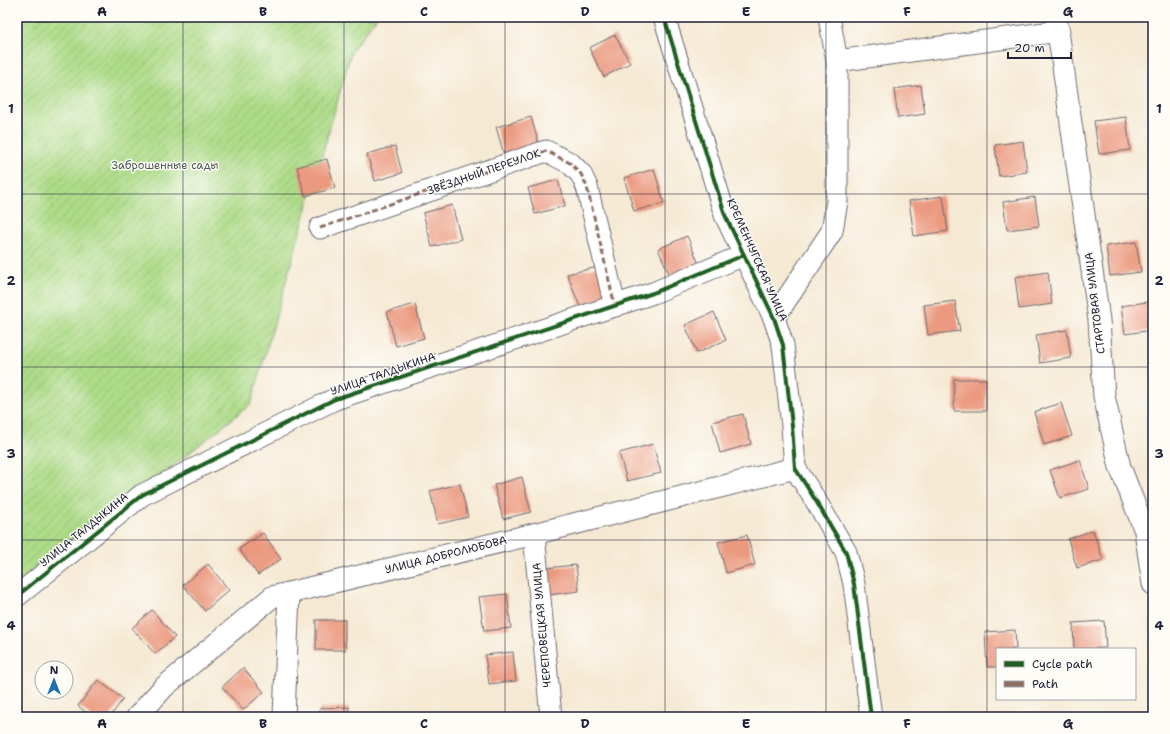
<svg xmlns="http://www.w3.org/2000/svg" width="1170" height="734" viewBox="0 0 1170 734" font-family="'Shantell Sans',sans-serif">
  <style>
    .garden { fill: url(#garden-furrows); stroke: #687e62 }
    .building { fill: #eb997f }
    .lines { fill: none; stroke-linecap: round; stroke-linejoin: round }
    .minor-casing { stroke: #6c6870; stroke-width: 23 }
    .minor { stroke: #fff; stroke-width: 21 }
    .quiet { stroke: #8d6e63; stroke-width: 3; stroke-dasharray: 6 3; stroke-linecap: butt }
    .cycleway-casing { stroke: #fdfcf7; stroke-width: 6 }
    .cycleway { stroke: #1b5e20; stroke-width: 4 }
    .grid { fill: none; stroke: #22223b; stroke-width: 1; stroke-opacity: 0.55 }
    .labels { text-anchor: middle; dominant-baseline: central; stroke-width: 3; stroke-linejoin: round; paint-order: stroke }
    .park-label { font-size: 11px; fill: #4c5a52; stroke: #fdfcf7 }
    .street-label { font-size: 11px; fill: #22223b; stroke: #fdfcf7 }
    .neatline { fill: none; stroke: #22223b; stroke-width: 1.5 }
    .grid-label { font-size: 13px; text-anchor: middle; font-weight: bold; fill: #22223b }
  </style>
  <defs>
    <pattern id="garden-furrows" width="10" height="10" patternUnits="userSpaceOnUse"><rect width="10" height="10" fill="#addb88"/><path d="M-1 1l2-2M0 10L10 0M9 11l2-2" fill="none" stroke="#95bc76"/></pattern>
  </defs>
  <rect width="100%" height="100%" fill="#fdfcf7"/>
  <filter id="ink" filterUnits="userSpaceOnUse"><feTurbulence type="fractalNoise" baseFrequency=".025" numOctaves="2"/><feDisplacementMap in="SourceGraphic" scale="8" xChannelSelector="R" yChannelSelector="G"/><feConvolveMatrix kernelMatrix="1 2 1 2 8 2 1 2 1" color-interpolation-filters="sRGB"/></filter>
  <filter id="wash" filterUnits="userSpaceOnUse"><feTurbulence type="fractalNoise" baseFrequency=".012" numOctaves="4" result="noise"/><feDisplacementMap in="SourceGraphic" scale="16" xChannelSelector="R" yChannelSelector="G"/><feGaussianBlur stdDeviation="0.9" result="paint"/><feColorMatrix in="noise" values="0 0 0 0 0 0 0 0 0 0 0 0 0 0 0 0 0 1.4 0 .05"/><feComposite in="paint" operator="in"/></filter>
  <g filter="url(#wash)">
    <rect width="100%" height="100%" fill="#f5e9d3"/>
    <!-- garden -->
    <polygon class="garden" points="17,17 377,17 352,50 251,404 17,590"/>
    <g id="blocks">
      <!-- building -->
      <g class="building">
        <polygon points="615,35 630,63 604,77 589,48"/>
        <polygon points="921,85 925,114 898,118 894,89"/>
        <polygon points="531,117 540,148 505,158 496,127"/>
        <polygon points="1126,117 1130,150 1099,154 1094,121"/>
        <polygon points="1023,141 1027,172 999,176 995,145"/>
        <polygon points="395,146 402,173 375,181 367,154"/>
        <polygon points="327,159 335,188 305,196 297,167"/>
        <polygon points="654,169 664,203 634,211 624,178"/>
        <polygon points="558,180 565,206 535,214 528,188"/>
        <polygon points="943,196 948,231 914,236 909,201"/>
        <polygon points="1035,197 1039,226 1007,230 1003,202"/>
        <polygon points="452,205 461,239 432,247 423,213"/>
        <polygon points="687,236 699,264 670,276 658,249"/>
        <polygon points="1136,242 1141,272 1110,276 1106,246"/>
        <polygon points="598,267 609,296 580,307 567,274"/>
        <polygon points="1048,272 1052,304 1019,309 1015,277"/>
        <polygon points="955,301 960,331 928,335 924,305"/>
        <polygon points="1153,301 1153,330 1125,334 1121,306"/>
        <polygon points="415,304 424,338 396,346 387,312"/>
        <polygon points="714,312 726,340 697,353 685,325"/>
        <polygon points="1067,330 1071,358 1040,363 1036,335"/>
        <rect x="954" y="379" width="32" height="32"/>
        <polygon points="1061,403 1072,436 1044,445 1034,412"/>
        <polygon points="743,414 751,444 720,453 712,422"/>
        <polygon points="653,444 661,473 627,481 619,453"/>
        <polygon points="1080,460 1089,489 1060,498 1050,470"/>
        <polygon points="522,477 531,512 503,519 494,485"/>
        <polygon points="460,484 468,517 438,524 430,491"/>
        <polygon points="1093,530 1103,560 1077,568 1068,539"/>
        <polygon points="263,533 281,559 258,575 239,549"/>
        <polygon points="747,535 755,565 726,573 718,542"/>
        <polygon points="208,564 229,590 205,611 183,585"/>
        <polygon points="576,565 579,591 549,595 545,568"/>
        <polygon points="507,594 511,628 484,631 479,597"/>
        <polygon points="152,610 175,637 155,654 132,628"/>
        <rect x="316" y="620" width="29" height="30"/>
        <polygon points="1104,621 1106,648 1074,649 1073,623"/>
        <polygon points="1015,630 1016,649 997,649 997,667 987,667 985,632"/>
        <polygon points="513,652 516,681 489,684 485,655"/>
        <polygon points="243,668 264,692 243,710 222,687"/>
        <polygon points="98,680 123,699 110,717 92,717 78,706"/>
        <polygon points="349,707 349,717 320,717 320,708"/>
      </g>
    </g>
  </g>
  <g filter="url(#ink)">
    <use href="#blocks" fill-opacity="0" stroke="#6c6870" stroke-width="1"/>
    <g class="lines">
      <!-- minor casing -->
      <g class="minor-casing">
        <g id="minor">
          <polyline points="664,17 725,215 774,318 783,345 792,426 795,468 816,501 846,552 854,584 871,717"/>
          <polyline points="1056,17 1099,320 1104,396 1120,467 1145,531 1153,584"/>
          <polyline points="837,61 1059,31"/>
          <polyline points="320,228 546,151 570,163 581,174 587,187 615,306"/>
          <polyline points="774,318 832,231 837,201 837,61 829,17"/>
          <polyline points="534,534 551,717"/>
          <polyline points="17,596 142,495 335,399 653,293 744,255"/>
          <polyline points="137,717 164,687 272,597 534,534 795,468"/>
          <polyline points="284,717 289,593"/>
        </g>
      </g>
      <!-- minor -->
      <use href="#minor" class="minor"/>
      <!-- quiet -->
      <polyline class="quiet" points="320,228 546,151 570,163 581,174 587,187 615,306"/>
      <!-- cycleway casing -->
      <g class="cycleway-casing">
        <g id="cycleway">
          <polyline points="664,17 725,215 774,318 783,345 792,426 795,468 816,501 846,552 854,584 871,717"/>
          <polyline points="17,596 142,495 335,399 653,293 744,255"/>
        </g>
      </g>
      <!-- cycleway -->
      <use href="#cycleway" class="cycleway"/>
    </g>
  </g>
  <!-- grid -->
  <path class="grid" d="M 183,17 L 183,717M 344,17 L 344,717M 505,17 L 505,717M 665,17 L 665,717M 826,17 L 826,717M 987,17 L 987,717M 17,194 L 1153,194M 17,367 L 1153,367M 17,540 L 1153,540"/>
  <g class="labels">
    <!-- park labels -->
    <g class="park-label">
      <text x="165" y="165">Заброшенные сады</text>
    </g>
    <!-- street labels -->
    <g class="street-label">
      <text transform="translate(484 172) rotate(-19)">ЗВЁЗДНЫЙ ПЕРЕУЛОК</text>
      <text transform="translate(757 260) rotate(66)">КРЕМЕНЧУГСКАЯ УЛИЦА</text>
      <text transform="translate(1095 303) rotate(-97)">СТАРТОВАЯ УЛИЦА</text>
      <text transform="translate(383 374) rotate(-19)">УЛИЦА ТАЛДЫКИНА</text>
      <text transform="translate(84 530) rotate(-39)">УЛИЦА ТАЛДЫКИНА</text>
      <text transform="translate(446 555) rotate(-14)">УЛИЦА ДОБРОЛЮБОВА</text>
      <text transform="translate(542 625) rotate(-95)">ЧЕРЕПОВЕЦКАЯ УЛИЦА</text>
    </g>
  </g>
  <!-- margin -->
  <rect width="1170" height="734" fill="none" stroke="#fdfcf7" stroke-width="44"/>
  <!-- legend -->
  <rect x="996" y="648" width="140" height="52" fill="#fdfcf7" stroke="#a5a5ac"/>
  <rect x="1004" y="661" width="20" height="6" fill="#1b5e20" stroke="#a5a5ac"/>
  <text x="1032" y="668" font-size="12" fill="#22223b">Cycle path</text>
  <rect x="1004" y="681" width="20" height="6" fill="#8d6e63" stroke="#a5a5ac"/>
  <text x="1032" y="688" font-size="12" fill="#22223b">Path</text>
  <!-- north arrow -->
  <g transform="translate(54 680)"><circle r="19" fill="#fdfcf7" stroke="#a5a5ac"/>
  <path d="M0-3L7 15L0 10L-7 15Z" fill="#1f6fb2"/>
  <text y="-6" font-size="11" font-weight="bold" text-anchor="middle" fill="#22223b">N</text>
  </g>
  <!-- scale -->
  <path d="M1008 52v6h63v-6" fill="none" stroke="#22223b" stroke-width="2"/>
  <text x="1014" y="52" font-size="12" fill="#22223b" stroke="#fdfcf7" stroke-width="3" paint-order="stroke">20 m</text>
  <rect x="22" y="22" width="1126" height="690" class="neatline"/>
  <g class="grid-label">
    <text x="102" y="16">A</text>
    <text x="263" y="16">B</text>
    <text x="424" y="16">C</text>
    <text x="585" y="16">D</text>
    <text x="746" y="16">E</text>
    <text x="907" y="16">F</text>
    <text x="1068" y="16">G</text>
    <text x="11" y="113">1</text>
    <text x="1159" y="113">1</text>
    <text x="11" y="285">2</text>
    <text x="1159" y="285">2</text>
    <text x="11" y="458">3</text>
    <text x="1159" y="458">3</text>
    <text x="11" y="630">4</text>
    <text x="1159" y="630">4</text>
    <text x="102" y="728">A</text>
    <text x="263" y="728">B</text>
    <text x="424" y="728">C</text>
    <text x="585" y="728">D</text>
    <text x="746" y="728">E</text>
    <text x="907" y="728">F</text>
    <text x="1068" y="728">G</text>
  </g>
</svg>
